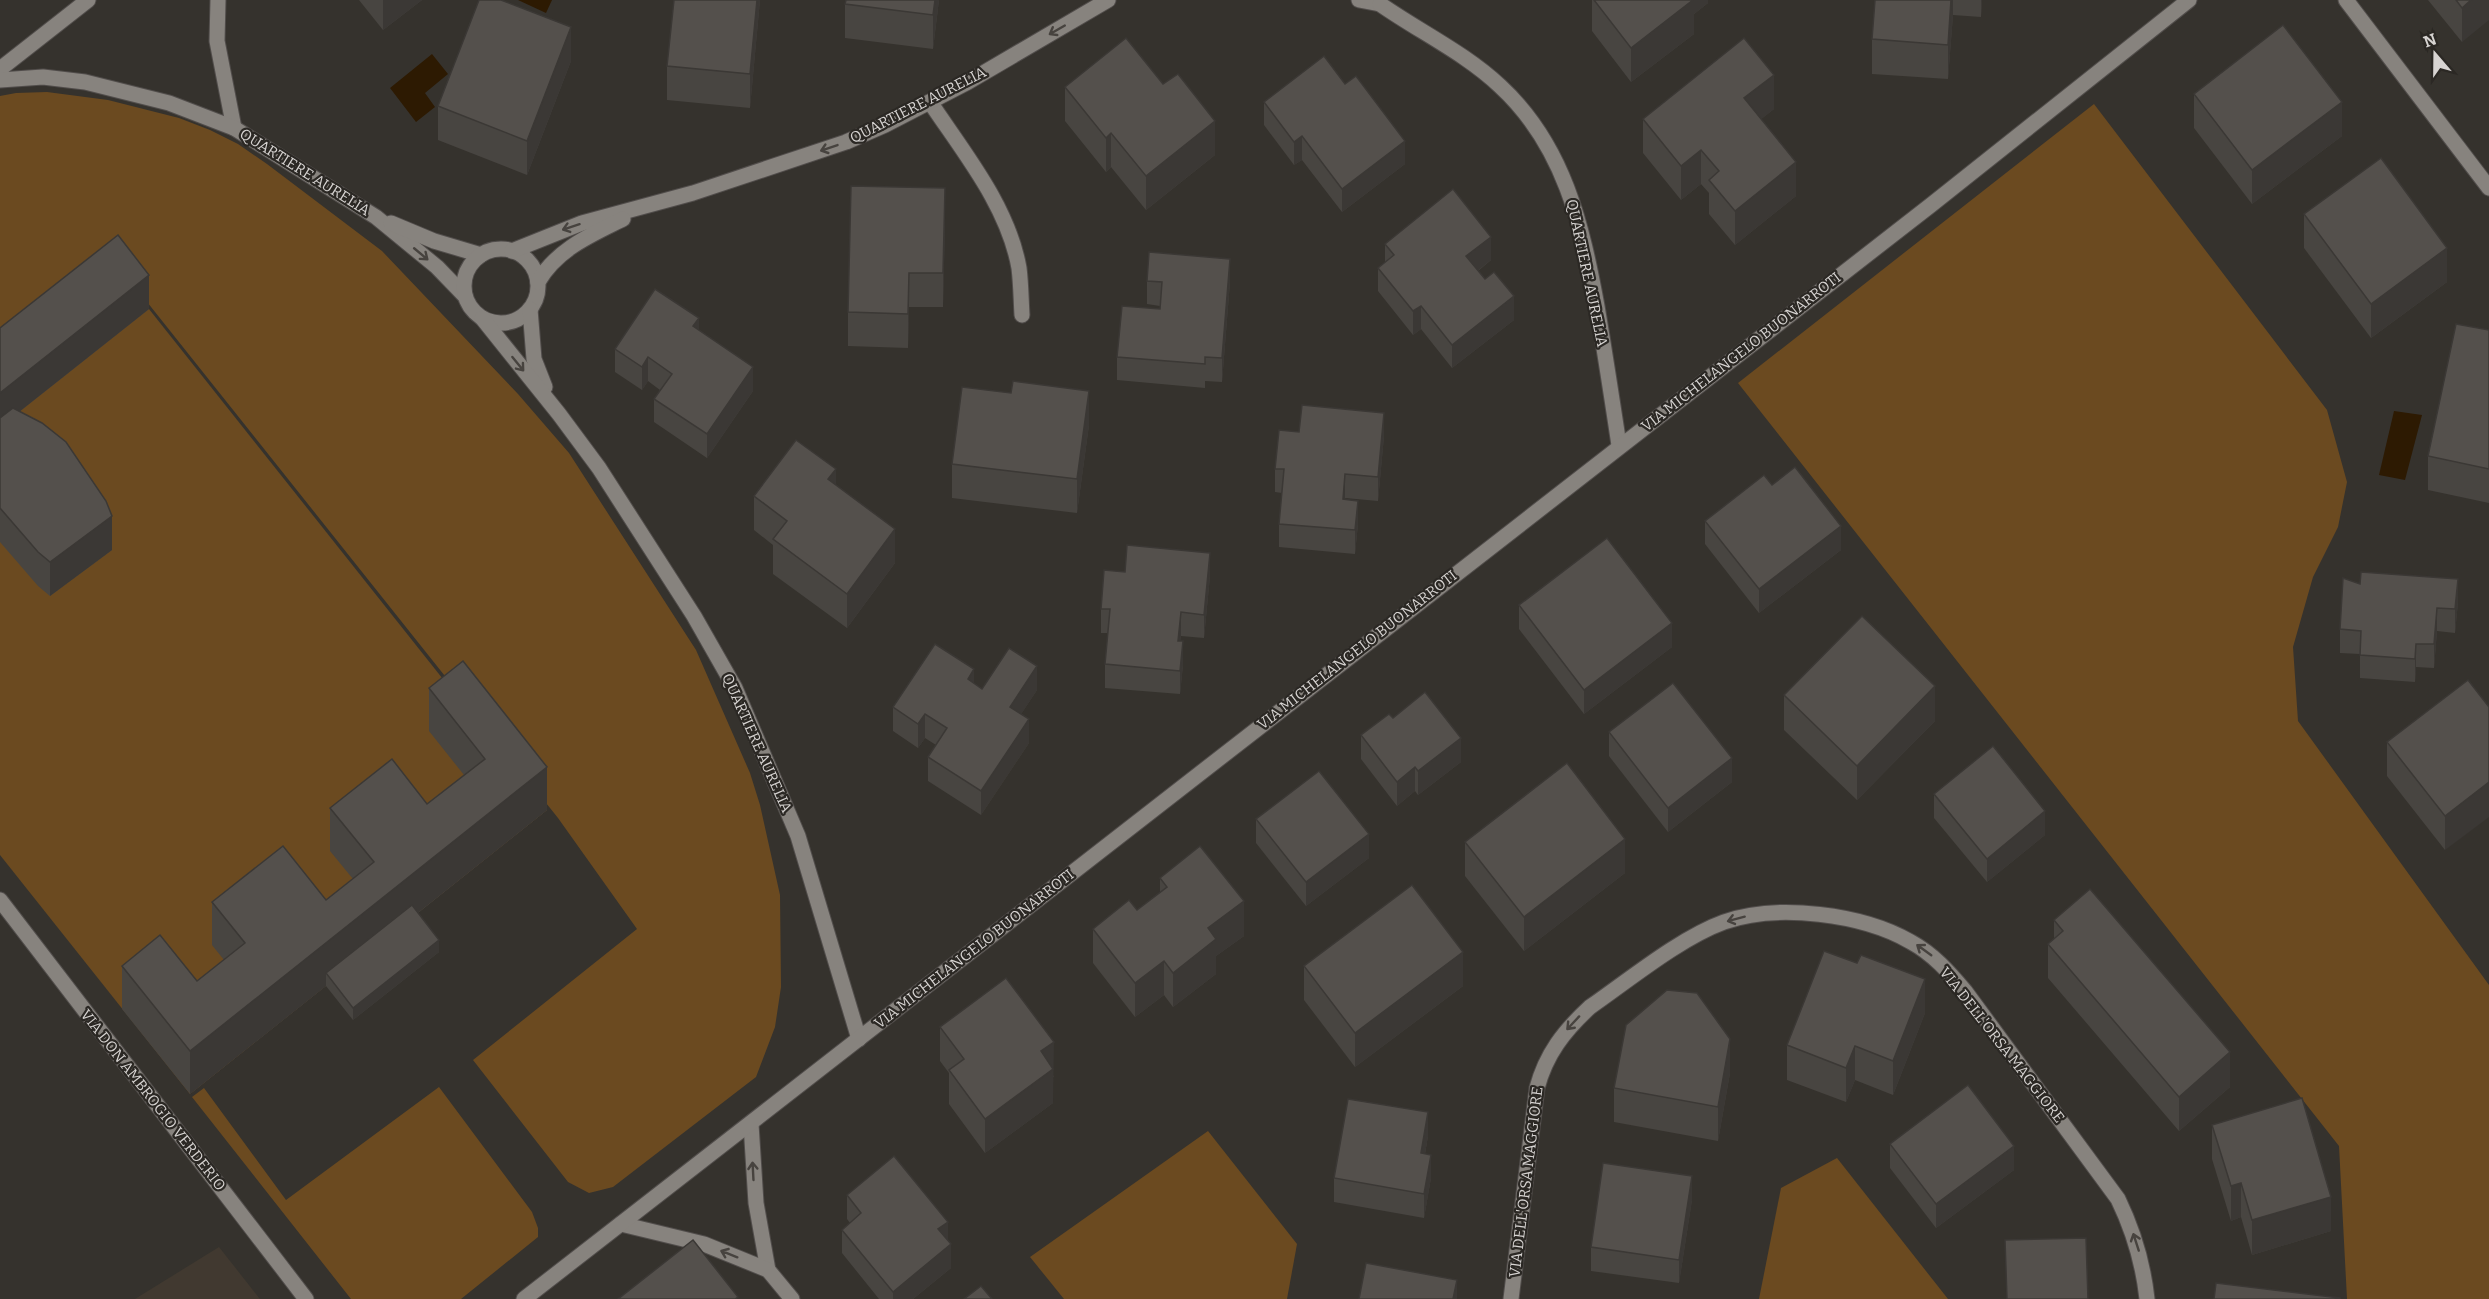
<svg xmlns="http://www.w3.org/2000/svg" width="2489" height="1299" viewBox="0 0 2489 1299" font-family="Bitter,serif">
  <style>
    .built { fill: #413930 }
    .green { fill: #6b4a20 }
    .water { fill: #2d1a02 }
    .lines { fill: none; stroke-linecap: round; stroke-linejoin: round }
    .minor-casing { stroke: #514d4b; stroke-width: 17 }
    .minor { stroke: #87837e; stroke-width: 15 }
    .wall { fill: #484541 }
    .shaded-wall { fill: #3b3835 }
    .building { fill: #54504c; stroke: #3b3835; stroke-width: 1.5 }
    .oneway { stroke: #47433f }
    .labels { text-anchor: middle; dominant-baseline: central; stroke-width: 4.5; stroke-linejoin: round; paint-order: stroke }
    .street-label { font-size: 15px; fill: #d7d4d2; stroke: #2b2824 }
  </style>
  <rect width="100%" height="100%" fill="#35322d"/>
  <!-- built -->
  <polygon class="built" points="219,1247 260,1299 135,1299"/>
  <!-- green -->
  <g class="green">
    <polygon points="47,92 108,100 179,118 210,130 238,144 267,164 382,251 518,394 569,453 696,650 750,773 760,805 780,895 781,987 775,1027 756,1077 613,1187 589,1193 568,1182 473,1060 637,929 558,818 116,263 0,353 0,96 16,93"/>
    <polygon points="2094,104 2327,410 2347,482 2338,527 2313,577 2293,647 2298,721 2489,985 2489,1299 2347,1299 2339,1146 1738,383"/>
    <polygon points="118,270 547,810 190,1094 0,855 0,362"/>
    <polygon points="439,1087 532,1212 538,1228 538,1237 461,1299 351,1299 192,1097 204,1088 286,1200"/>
    <polygon points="1208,1131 1297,1244 1287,1299 1064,1299 1030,1257"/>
    <polygon points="1837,1158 1948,1299 1759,1299 1781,1188"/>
  </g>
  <!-- water -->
  <g class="water">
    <polygon points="518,0 552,0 546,13"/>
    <polygon points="432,54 448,74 425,93 435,107 416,122 390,88"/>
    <polygon points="2394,411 2422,415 2405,480 2379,475"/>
  </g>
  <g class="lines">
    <!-- minor casing -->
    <g class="minor-casing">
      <g id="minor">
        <polyline points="218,0 217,41 234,128"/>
        <polyline points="1359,0 1380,4 1376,0"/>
        <polyline points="2346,0 2489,188"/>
        <path d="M 1380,4 C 1420,32 1465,53 1500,86 C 1564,145 1582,225 1597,306 C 1605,353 1612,399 1619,445"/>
        <polyline points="0,69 88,0"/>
        <polyline points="0,80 43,77 85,82 169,103 234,128 376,217 437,267 465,296"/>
        <path d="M 930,102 C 964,153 1008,206 1019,268 C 1021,284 1021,299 1022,315"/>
        <polyline points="391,223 434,241 481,255"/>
        <circle cx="501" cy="286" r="37"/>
        <polyline points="512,251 582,223 693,193 846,142 885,125 968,82 1108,0"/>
        <path d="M 538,282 C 557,249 591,235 623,219"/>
        <polyline points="530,309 534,359 545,387"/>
        <polyline points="482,318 559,414 599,468 694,616 735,688 798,836 859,1039"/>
        <polyline points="0,900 306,1299"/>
        <polyline points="751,1124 756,1203 768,1270"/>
        <polyline points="621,1224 704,1244 768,1270 792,1299"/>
        <polyline points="524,1299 1931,205 2189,0"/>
        <path d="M 1511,1299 L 1537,1088 C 1546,1054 1564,1031 1590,1007 C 1629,980 1680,938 1724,922 C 1777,903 1863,914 1911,942 C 1933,954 1949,972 1965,991 L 2118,1199 C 2134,1232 2143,1262 2147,1299"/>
      </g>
    </g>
    <!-- minor -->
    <use href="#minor" class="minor"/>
  </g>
  <!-- wall -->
  <g class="wall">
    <polygon points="359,0 422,0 383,30"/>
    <polygon points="674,0 760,0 750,108 667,100 667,66"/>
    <polygon points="939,0 933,49 845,38 845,4"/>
    <polygon points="1592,0 1708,0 1708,3 1694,14 1694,34 1631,82 1592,31"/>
    <polygon points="1875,0 1982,0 1981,17 1953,15 1948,79 1872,74 1872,39"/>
    <polygon points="2428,0 2489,0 2462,42"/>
    <polygon points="571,61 527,175 438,140 438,106"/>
    <polygon points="1163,84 1215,155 1146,210 1111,167 1106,172 1065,121 1065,87"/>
    <polygon points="2194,94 2342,136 2252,204 2194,128"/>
    <polygon points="1264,102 1405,164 1342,212 1302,160 1294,165 1264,125"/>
    <polygon points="1774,109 1761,119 1796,196 1735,245 1709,214 1709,193 1701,184 1681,200 1643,153 1643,119"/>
    <polygon points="2304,214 2447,282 2371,338 2304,248"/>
    <polygon points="945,223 943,307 909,307 908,348 848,346 848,312"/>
    <polygon points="1385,244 1491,260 1478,271 1514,320 1452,368 1421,329 1413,335 1378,291 1378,268 1385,262"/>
    <polygon points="1147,281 1230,282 1222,382 1205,381 1205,388 1117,380 1117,357 1160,309 1160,306 1147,304"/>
    <polygon points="149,309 19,412 112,550 50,596 38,586 0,542 0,328"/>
    <polygon points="699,330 753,391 707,458 654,422 654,399 660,390 648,381 642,390 615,372 615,349"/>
    <polygon points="2489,330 2489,503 2428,490 2428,456"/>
    <polygon points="1089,425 1077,513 952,498 952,464"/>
    <polygon points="1299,432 1384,436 1378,501 1345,498 1358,524 1355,554 1279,547 1279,524 1282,493 1275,492 1275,469"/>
    <polygon points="836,485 895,563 847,628 773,574 773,545 754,530 754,496"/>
    <polygon points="1705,521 1841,550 1759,613 1705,544"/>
    <polygon points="1125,572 1210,576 1204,638 1181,636 1180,641 1183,665 1180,694 1105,688 1105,664 1108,633 1101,633 1101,609"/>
    <polygon points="2360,584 2458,602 2455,633 2437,631 2434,668 2416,667 2415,682 2360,678 2360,654 2340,653 2340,629"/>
    <polygon points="1519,605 1672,647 1584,714 1519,629"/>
    <polygon points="2468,680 2445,850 2387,776 2387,742"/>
    <polygon points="974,683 982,689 1037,690 1021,714 1029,743 981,815 928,781 928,757 936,745 925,738 918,748 893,731 893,707"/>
    <polygon points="429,688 547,810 418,913 439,952 353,1020 326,986 190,1094 122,1009 122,966 197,981 224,960 212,945 212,902 326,900 353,879 330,851 330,808 427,804 464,775 429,731"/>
    <polygon points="1784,695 1935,721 1857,800 1784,730"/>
    <polygon points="1393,718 1461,762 1418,795 1415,791 1397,806 1361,759 1361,735"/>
    <polygon points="1609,732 1732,782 1668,832 1609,756"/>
    <polygon points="1934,794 2045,835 1987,882 1934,818"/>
    <polygon points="1256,819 1369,858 1306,906 1256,843"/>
    <polygon points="1465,842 1625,873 1524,951 1465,876"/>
    <polygon points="1160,878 1244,936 1216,956 1216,974 1173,1007 1164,995 1135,1017 1093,963 1093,929 1137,910 1160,892"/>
    <polygon points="2054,920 2230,1087 2179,1131 2048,978 2048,944 2054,939"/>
    <polygon points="1304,966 1463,986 1355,1067 1304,1000"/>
    <polygon points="1925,1013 1893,1095 1855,1080 1846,1102 1787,1080 1787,1045"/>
    <polygon points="940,1027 1054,1076 1053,1077 1053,1103 985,1153 949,1104 949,1073 940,1061"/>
    <polygon points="1730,1073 1718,1141 1614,1122 1614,1088"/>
    <polygon points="2212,1125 2331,1231 2252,1255 2241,1217 2231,1221 2212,1159"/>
    <polygon points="1428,1136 1425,1154 1431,1178 1424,1218 1334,1202 1334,1178"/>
    <polygon points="1890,1144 2014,1170 1936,1228 1890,1168"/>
    <polygon points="847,1195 948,1240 951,1268 913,1299 879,1299 842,1253 842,1230 850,1223 847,1219"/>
    <polygon points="1692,1200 1679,1283 1591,1271 1591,1247"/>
  </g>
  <!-- shaded-wall -->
  <g class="shaded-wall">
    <polygon points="383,0 422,0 383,30"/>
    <polygon points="757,0 760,0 750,108 750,74"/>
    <polygon points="935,0 939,0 933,49 933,15"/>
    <polygon points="1684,0 1708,0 1708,3 1694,14 1694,34 1631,82 1631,48"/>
    <polygon points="1951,0 1953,0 1953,15 1948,79 1948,45"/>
    <polygon points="1981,0 1982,0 1981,17"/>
    <polygon points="2471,0 2489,0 2489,20 2462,42 2462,8"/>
    <polygon points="571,27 571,61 527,175 527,141"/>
    <polygon points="1774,75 1774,109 1744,133 1744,98"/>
    <polygon points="2342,102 2342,136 2252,204 2252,170"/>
    <polygon points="1215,121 1215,155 1146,210 1146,176"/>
    <polygon points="1111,133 1111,167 1106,172 1106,138"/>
    <polygon points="1302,136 1302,160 1294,165 1294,142"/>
    <polygon points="1405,141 1405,164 1342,212 1342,189"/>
    <polygon points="1701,150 1701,184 1681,200 1681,166"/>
    <polygon points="1796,162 1796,196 1735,245 1735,211"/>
    <polygon points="945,188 945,223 943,307 943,273"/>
    <polygon points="1491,237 1491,260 1466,280 1466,256"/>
    <polygon points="2447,248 2447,282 2371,338 2371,304"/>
    <polygon points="1230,259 1230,282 1222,382 1222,358"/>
    <polygon points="909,273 909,307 908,348 908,314"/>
    <polygon points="149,275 149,309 0,427 0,393"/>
    <polygon points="1514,296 1514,320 1452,368 1452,345"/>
    <polygon points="1421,306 1421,329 1413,335 1413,311"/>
    <polygon points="699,318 699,342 693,326"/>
    <polygon points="648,357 648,381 642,390 642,367"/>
    <polygon points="753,367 753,391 707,458 707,434"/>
    <polygon points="1089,391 1089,425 1077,513 1077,479"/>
    <polygon points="1384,413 1384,436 1378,501 1378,477"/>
    <polygon points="836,469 836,503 828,479"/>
    <polygon points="1345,474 1345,498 1343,523 1343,499"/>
    <polygon points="1358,501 1358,524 1355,554 1355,530"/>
    <polygon points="112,516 112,550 50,596 50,562"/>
    <polygon points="1841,526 1841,550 1759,613 1759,589"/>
    <polygon points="895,529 895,563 847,628 847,594"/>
    <polygon points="1210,553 1210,576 1204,638 1204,615"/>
    <polygon points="2458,579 2458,602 2455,633 2455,609"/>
    <polygon points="2437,608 2437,631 2434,668 2434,644"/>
    <polygon points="1181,612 1181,636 1178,664 1178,641"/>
    <polygon points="1672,623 1672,647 1584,714 1584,690"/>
    <polygon points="1183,641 1183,665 1180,694 1180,671"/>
    <polygon points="2416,644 2416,667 2415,682 2415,659"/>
    <polygon points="1037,666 1037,690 1010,731 1010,707"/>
    <polygon points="974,669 974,693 968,679"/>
    <polygon points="1935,686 1935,721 1857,800 1857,766"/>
    <polygon points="925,714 925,738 918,748 918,724"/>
    <polygon points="1029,719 1029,743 981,815 981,791"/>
    <polygon points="1461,738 1461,762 1418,795 1418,771"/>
    <polygon points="1732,758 1732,782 1668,832 1668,808"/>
    <polygon points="547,767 547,810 332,981 326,973 326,986 190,1094 190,1051"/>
    <polygon points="1415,767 1415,791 1397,806 1397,782"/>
    <polygon points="2489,782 2489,817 2445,850 2445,816"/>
    <polygon points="2045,811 2045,835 1987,882 1987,859"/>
    <polygon points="1369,834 1369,858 1306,906 1306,882"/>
    <polygon points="1625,839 1625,873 1524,951 1524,917"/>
    <polygon points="1244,901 1244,936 1216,956 1216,974 1173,1007 1173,973 1208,928"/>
    <polygon points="439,940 439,952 353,1020 353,1008"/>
    <polygon points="1463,952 1463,986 1355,1067 1355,1033"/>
    <polygon points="1164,961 1164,995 1135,1017 1135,983"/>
    <polygon points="1925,979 1925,1013 1893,1095 1893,1061"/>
    <polygon points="1730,1039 1730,1073 1718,1141 1718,1107"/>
    <polygon points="1054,1042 1053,1103 985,1153 985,1119 1041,1051"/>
    <polygon points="1855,1046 1855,1080 1846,1102 1846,1068"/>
    <polygon points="2230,1052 2230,1087 2179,1131 2179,1097"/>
    <polygon points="1428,1112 1428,1136 1421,1177 1421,1153"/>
    <polygon points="2014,1146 2014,1170 1936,1228 1936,1204"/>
    <polygon points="1431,1155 1431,1178 1424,1218 1424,1194"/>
    <polygon points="1692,1176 1692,1200 1679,1283 1679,1260"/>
    <polygon points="2241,1183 2241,1217 2231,1221 2231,1186"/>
    <polygon points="2331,1197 2331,1231 2252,1255 2252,1220"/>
    <polygon points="948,1222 948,1246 938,1229"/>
    <polygon points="951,1244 951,1268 913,1299 893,1299 893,1292"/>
    <polygon points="1457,1280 1457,1299 1453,1299"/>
  </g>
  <!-- building -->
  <g class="building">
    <polygon points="479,0 501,0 571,27 527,141 438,106"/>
    <polygon points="674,0 757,0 750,74 667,66"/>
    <polygon points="846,0 935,0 933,15 845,4"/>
    <polygon points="1594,0 1693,0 1631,48"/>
    <polygon points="1875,0 1951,0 1948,45 1872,39"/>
    <polygon points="2456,0 2471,0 2462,8"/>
    <polygon points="2283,25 2342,102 2252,170 2194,94"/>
    <polygon points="1126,38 1163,84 1178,74 1215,121 1146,176 1111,133 1106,138 1065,87"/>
    <polygon points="1744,38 1774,75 1744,98 1796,162 1735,211 1709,180 1719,171 1701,150 1681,166 1643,119"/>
    <polygon points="1324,56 1345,84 1356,76 1405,141 1342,189 1302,136 1294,142 1264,102"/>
    <polygon points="2381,158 2447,248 2371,304 2304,214"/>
    <polygon points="851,186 945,188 943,273 909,273 908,314 848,312"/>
    <polygon points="1453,189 1491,237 1466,256 1485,279 1494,272 1514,296 1452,345 1421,306 1413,311 1378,268 1394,255 1385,244"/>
    <polygon points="118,235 149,275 0,393 0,328"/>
    <polygon points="1149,252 1230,259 1222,358 1205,357 1205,364 1117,357 1122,306 1160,309 1162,282 1147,281"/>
    <polygon points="655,289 699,318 693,326 753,367 707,434 654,399 672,374 648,357 642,367 615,349"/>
    <polygon points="2456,324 2489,330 2489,469 2428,456"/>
    <polygon points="1013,381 1089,391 1077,479 952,464 962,387 1011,393"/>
    <polygon points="1302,405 1384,413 1378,477 1345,474 1343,499 1358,501 1355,530 1279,524 1284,469 1275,469 1279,430 1299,432"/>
    <polygon points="13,408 42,423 66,442 106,501 112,516 50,562 38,552 0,508 0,418"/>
    <polygon points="796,440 836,469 828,479 895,529 847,594 773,539 787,521 754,496"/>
    <polygon points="1795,467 1841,526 1759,589 1705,521 1764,475 1772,485"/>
    <polygon points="1607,538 1672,623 1584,690 1519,605"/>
    <polygon points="1127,545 1210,553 1204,615 1181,612 1178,641 1183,641 1180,671 1105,664 1110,609 1101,609 1104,570 1125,572"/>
    <polygon points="2361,572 2458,579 2455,609 2437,608 2434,644 2416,644 2415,659 2360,655 2361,631 2340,629 2343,578 2360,584"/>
    <polygon points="1862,616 1935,686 1857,766 1784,695"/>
    <polygon points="935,644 974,669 968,679 982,689 1009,648 1037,666 1010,707 1029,719 981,791 928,757 947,728 925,714 918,724 893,707"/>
    <polygon points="463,661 547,767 190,1051 122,966 160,935 197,981 245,943 212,902 283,846 326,900 374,862 330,808 392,759 427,804 485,759 429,688"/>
    <polygon points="2468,680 2489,707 2489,782 2445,816 2387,742"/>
    <polygon points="1673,683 1732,758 1668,808 1609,732"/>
    <polygon points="1425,692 1461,738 1418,771 1415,767 1397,782 1361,735 1389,714 1393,718"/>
    <polygon points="1993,746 2045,811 1987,859 1934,794"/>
    <polygon points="1567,763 1625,839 1524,917 1465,842"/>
    <polygon points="1319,771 1369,834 1306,882 1256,819"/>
    <polygon points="1200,846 1244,901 1208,928 1216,939 1173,973 1164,961 1135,983 1093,929 1129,900 1137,910 1167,887 1160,878"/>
    <polygon points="1412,885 1463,952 1355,1033 1304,966"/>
    <polygon points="2090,889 2230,1052 2179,1097 2048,944 2063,931 2054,920"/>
    <polygon points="412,905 439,940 353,1008 326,973"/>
    <polygon points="1824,951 1857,963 1861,955 1925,979 1893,1061 1855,1046 1846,1068 1787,1045"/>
    <polygon points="1006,978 1054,1042 1041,1051 1053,1069 985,1119 949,1070 964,1059 940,1027"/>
    <polygon points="1667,990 1697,993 1730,1039 1718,1107 1614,1088 1626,1025"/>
    <polygon points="1968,1085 2014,1146 1936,1204 1890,1144"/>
    <polygon points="2302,1098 2331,1197 2252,1220 2241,1183 2231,1186 2212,1125"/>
    <polygon points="1348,1099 1428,1112 1421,1153 1431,1155 1424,1194 1334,1178"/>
    <polygon points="894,1156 948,1222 938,1229 951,1244 893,1292 842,1230 861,1213 847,1195"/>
    <polygon points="1603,1163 1692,1176 1679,1260 1591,1247"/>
    <polygon points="2086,1238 2088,1299 2007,1299 2005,1240"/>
    <polygon points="693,1240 738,1297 735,1299 618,1299"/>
    <polygon points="1366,1263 1457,1280 1453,1299 1359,1299"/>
    <polygon points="2216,1283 2340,1298 2340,1299 2214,1299"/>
    <polygon points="981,1286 992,1299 964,1299"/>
  </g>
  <!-- one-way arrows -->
  <defs><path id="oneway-shaft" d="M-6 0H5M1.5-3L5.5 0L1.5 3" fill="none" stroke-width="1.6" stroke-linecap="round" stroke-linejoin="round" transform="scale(1.5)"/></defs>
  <g class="oneway">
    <use href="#oneway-shaft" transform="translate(1057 30) rotate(150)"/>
    <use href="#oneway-shaft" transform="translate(829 148) rotate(161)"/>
    <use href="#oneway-shaft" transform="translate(571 227) rotate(162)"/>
    <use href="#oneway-shaft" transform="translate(421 254) rotate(40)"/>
    <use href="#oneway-shaft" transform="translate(518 364) rotate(51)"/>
    <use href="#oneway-shaft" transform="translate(1736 919) rotate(165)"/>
    <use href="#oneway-shaft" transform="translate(1924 950) rotate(-144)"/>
    <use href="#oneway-shaft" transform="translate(1573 1023) rotate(133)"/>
    <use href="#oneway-shaft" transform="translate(753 1171) rotate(-93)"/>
    <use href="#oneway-shaft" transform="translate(2136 1242) rotate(-108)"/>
    <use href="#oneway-shaft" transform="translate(729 1254) rotate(-158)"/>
  </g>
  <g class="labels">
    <!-- street labels -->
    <g class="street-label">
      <text transform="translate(918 105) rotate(-27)">QUARTIERE AURELIA</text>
      <text transform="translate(305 172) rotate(32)">QUARTIERE AURELIA</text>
      <text transform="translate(1587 273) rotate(78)">QUARTIERE AURELIA</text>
      <text transform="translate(1741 352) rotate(-38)">VIA MICHELANGELO BUONARROTI</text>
      <text transform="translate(1357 650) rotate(-38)">VIA MICHELANGELO BUONARROTI</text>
      <text transform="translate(757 743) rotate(66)">QUARTIERE AURELIA</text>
      <text transform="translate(974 949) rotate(-38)">VIA MICHELANGELO BUONARROTI</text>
      <text transform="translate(2002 1045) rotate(52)">VIA DELL'ORSA MAGGIORE</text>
      <text transform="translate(153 1100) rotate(52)">VIA DON AMBROGIO VERDERIO</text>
      <text transform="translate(1526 1182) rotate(-83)">VIA DELL'ORSA MAGGIORE</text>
    </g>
  </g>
  <!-- north arrow -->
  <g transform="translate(2435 54) rotate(340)" stroke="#2b2824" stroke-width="4.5" paint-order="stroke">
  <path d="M0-4.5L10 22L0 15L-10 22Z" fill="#d7d4d2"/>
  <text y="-9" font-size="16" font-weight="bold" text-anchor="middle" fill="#d7d4d2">N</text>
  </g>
</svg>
